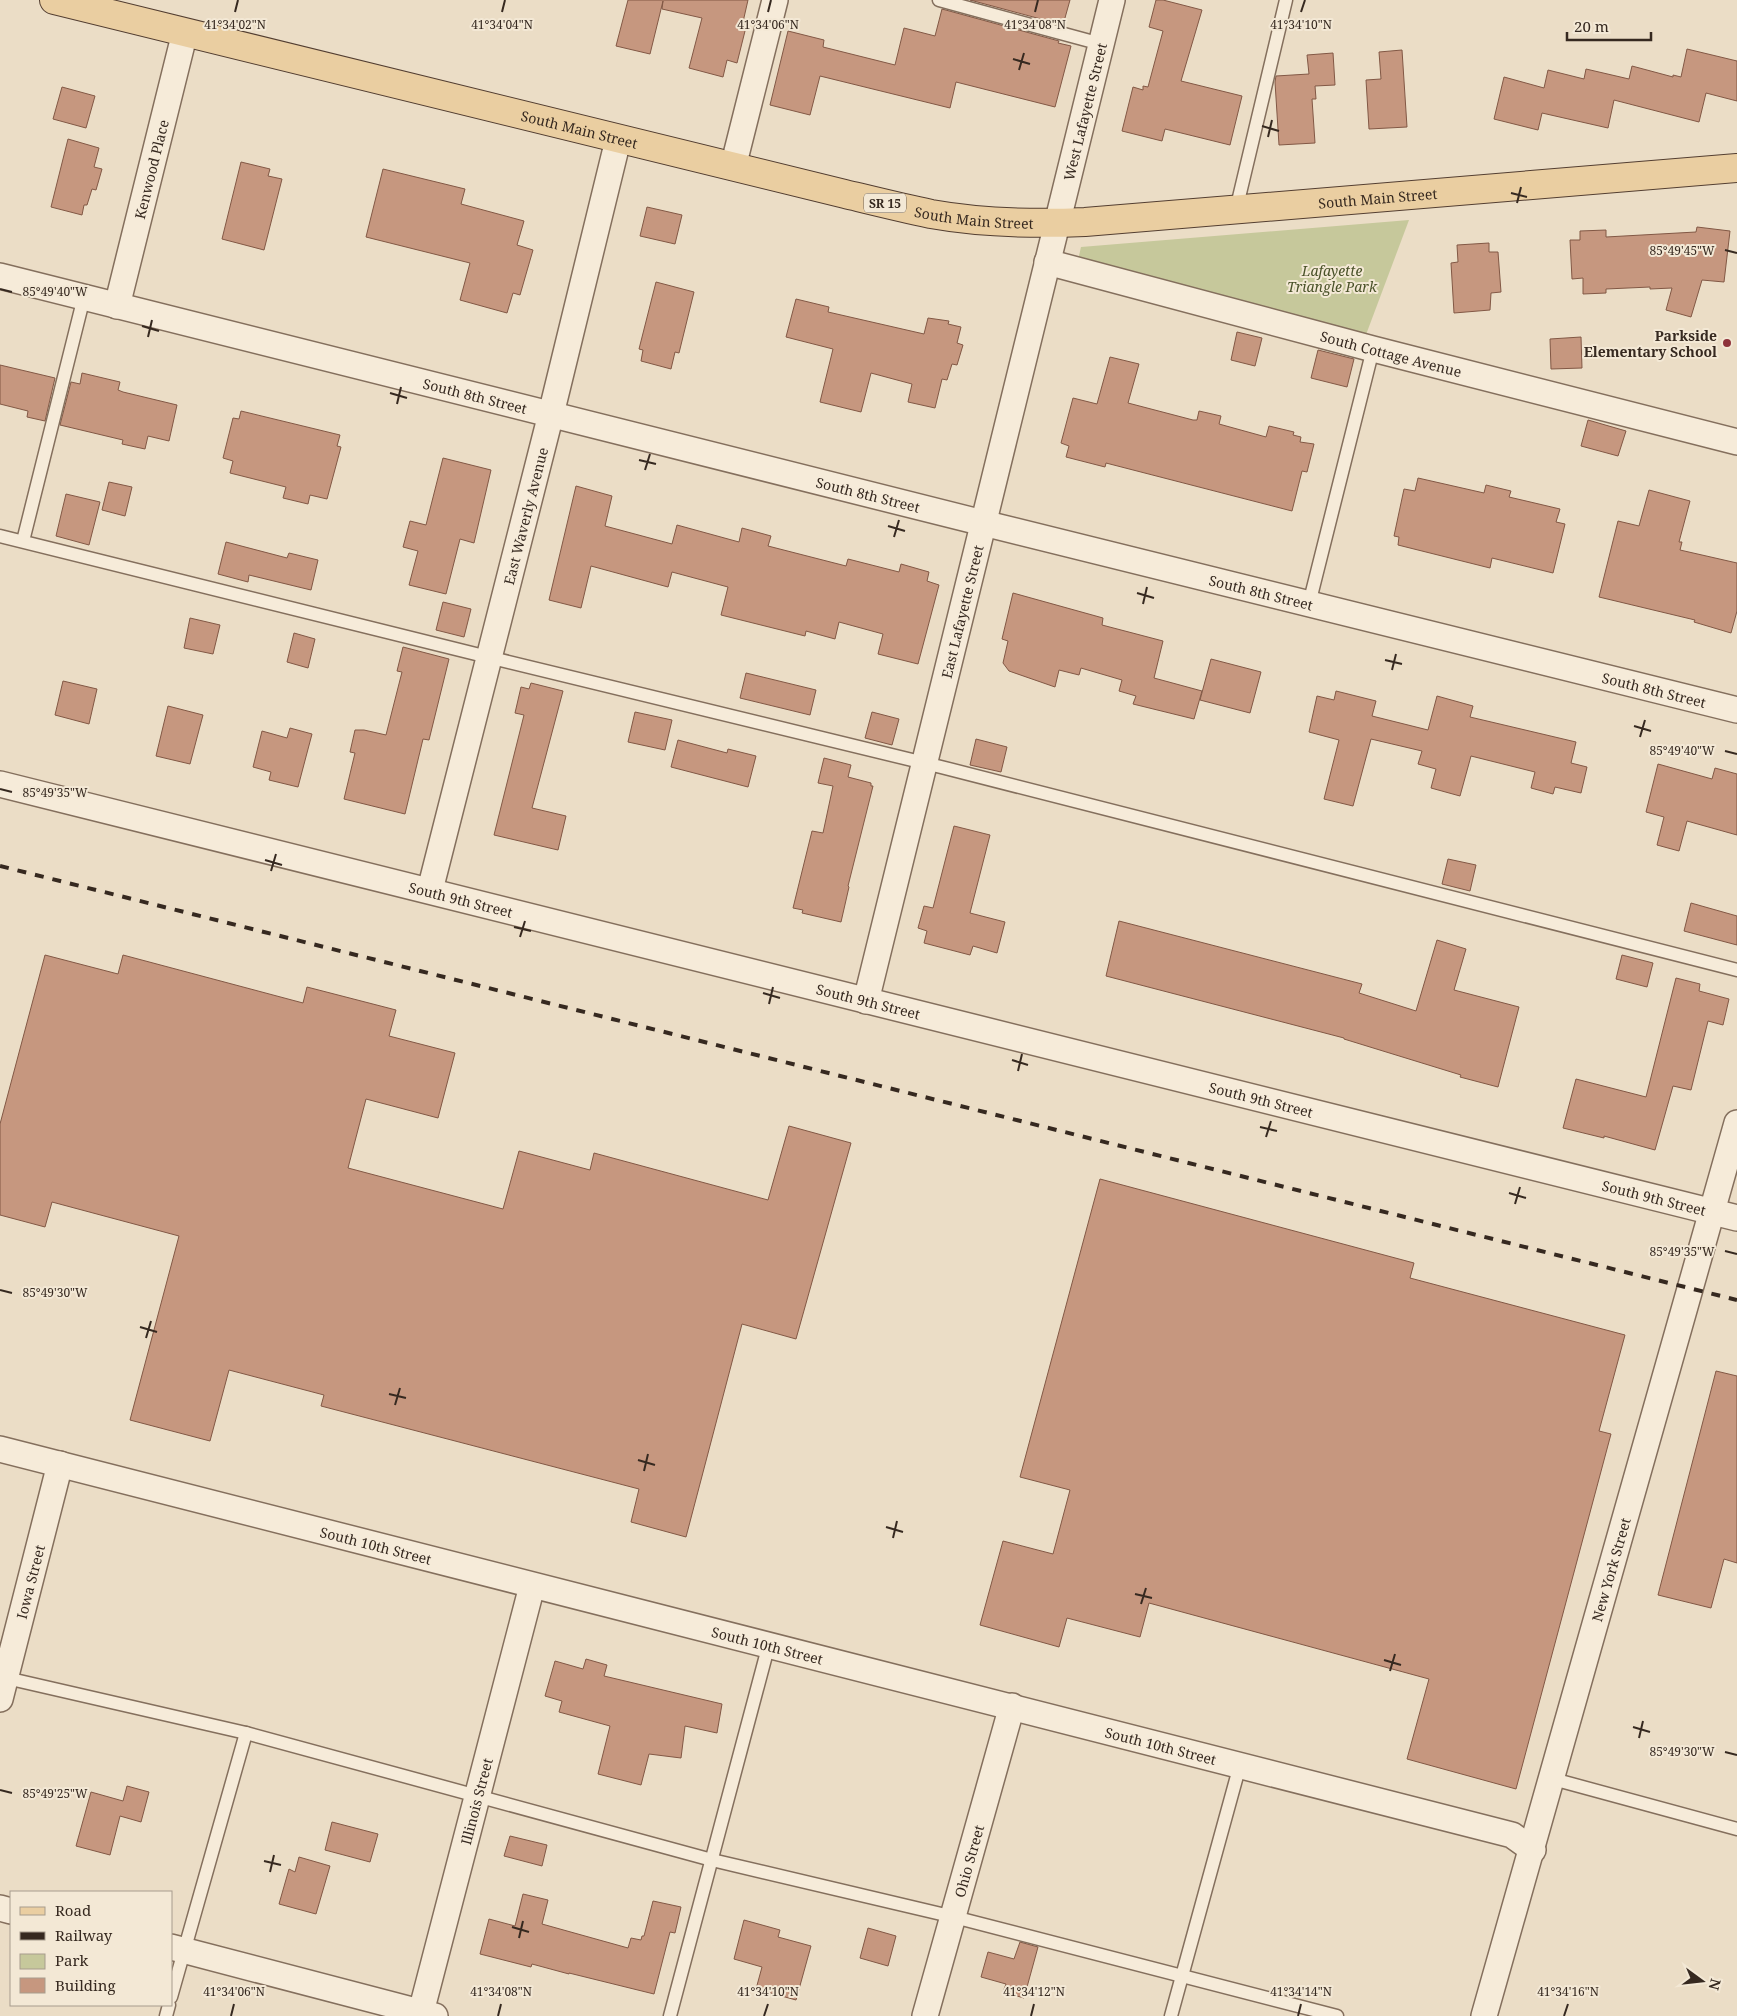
<svg xmlns="http://www.w3.org/2000/svg" width="1737" height="2016" viewBox="0 0 1737 2016" font-family="'Noto Serif',serif">
  <style>
    .green { fill: #c6c89b }
    .building { fill: #c6977f; stroke: #825845 }
    .lines { fill: none; stroke-linecap: round; stroke-linejoin: round }
    .lane-casing { stroke: #846f5d; stroke-width: 15 }
    .street-casing { stroke: #846f5d; stroke-width: 28 }
    .primary-casing { stroke: #533e31; stroke-width: 30 }
    .lane { stroke: #f6ebd9; stroke-width: 12 }
    .street { stroke: #f6ebd9; stroke-width: 25 }
    .primary { stroke: #eacea1; stroke-width: 28 }
    .rail { stroke: #362920; stroke-width: 4; stroke-dasharray: 9 9; stroke-linecap: butt }
    .ticks { fill: none; stroke: #362920; stroke-width: 2 }
    .poi-dot { fill: #8e323a; stroke: #f3e8d5; stroke-width: 2 }
    .labels { text-anchor: middle; dominant-baseline: central; stroke-width: 4; stroke-linejoin: round; paint-order: stroke }
    .shield { fill: #f3e8d5; stroke: #6f6256; stroke-width: 1 }
    .shield-label { font-size: 12px; font-weight: bold; fill: #362920 }
    .street-label { font-size: 14px; fill: #362920; stroke: #f3e8d5 }
    .park-label { font-size: 14px; font-style: italic; fill: #495128; stroke: #f3e8d5 }
    .poi-label { font-size: 14px; font-weight: bold; fill: #362920; stroke: #f3e8d5; text-anchor: end }
    .ticks-label { font-size: 12px; text-anchor: middle; fill: #362920; stroke: #f3e8d5; stroke-width: 4; stroke-linejoin: round; paint-order: stroke }
  </style>
  <rect width="100%" height="100%" fill="#ebddc6"/>
  <!-- green -->
  <polygon class="green" points="1409,220 1364,340 1078,260 1081,247"/>
  <!-- building -->
  <g class="building">
    <polygon points="628,0 748,0 743,22 747,23 737,63 727,60 723,77 689,68 702,18 662,9 663,1 650,54 616,46"/>
    <polygon points="970,0 1070,0 1063,25"/>
    <polygon points="1156,0 1163,0 1202,10 1181,81 1242,96 1230,145 1165,129 1162,141 1122,131 1133,87 1143,90 1143,86 1148,87 1163,31 1149,27"/>
    <polygon points="942,9 1059,41 1058,43 1071,46 1055,107 956,82 950,108 820,76 810,115 770,105 788,31 824,40 823,47 895,65 904,28 935,36"/>
    <polygon points="1687,49 1737,61 1737,101 1706,93 1699,122 1614,100 1608,128 1542,113 1538,130 1494,119 1504,77 1544,88 1548,70 1584,79 1586,69 1629,79 1632,66 1673,77 1673,75 1681,77"/>
    <polygon points="1402,50 1407,127 1369,129 1366,80 1381,79 1379,52"/>
    <polygon points="1333,53 1335,85 1315,86 1316,99 1312,99 1315,143 1279,145 1275,82 1276,76 1309,74 1307,55"/>
    <polygon points="62,87 95,96 86,128 53,119"/>
    <polygon points="68,139 99,148 94,167 102,169 96,190 92,189 87,205 84,205 82,215 51,207"/>
    <polygon points="241,162 270,169 268,176 282,179 264,250 222,239"/>
    <polygon points="383,169 465,189 461,204 524,221 517,245 533,250 520,295 513,293 507,313 460,300 470,263 366,237"/>
    <polygon points="647,207 682,215 675,244 640,236"/>
    <polygon points="1697,227 1730,231 1724,282 1702,280 1691,317 1666,310 1672,288 1650,289 1650,287 1606,289 1606,293 1583,294 1583,278 1572,279 1570,240 1580,240 1580,231 1606,230 1606,237 1696,232"/>
    <polygon points="1489,243 1489,252 1498,252 1501,292 1491,293 1490,310 1454,313 1451,263 1458,262 1457,245"/>
    <polygon points="656,282 694,292 679,353 675,352 671,369 641,361 643,350 639,349"/>
    <polygon points="796,299 829,307 828,312 924,334 928,318 949,321 948,324 961,327 957,343 963,345 957,365 952,364 947,380 942,379 935,408 908,402 912,384 871,373 861,412 820,402 833,349 786,337"/>
    <polygon points="1237,332 1262,338 1255,366 1231,360"/>
    <polygon points="1581,337 1582,368 1551,369 1550,339"/>
    <polygon points="1318,350 1354,359 1347,387 1311,378"/>
    <polygon points="1110,357 1139,364 1128,403 1193,420 1197,420 1199,411 1221,416 1219,424 1266,437 1269,426 1294,432 1293,435 1301,437 1300,442 1314,444 1307,472 1302,471 1292,511 1106,463 1105,467 1066,457 1069,446 1061,443 1073,398 1097,404"/>
    <polygon points="0,365 55,378 45,421 27,417 28,411 0,404"/>
    <polygon points="82,373 120,382 118,390 123,392 177,405 169,441 148,436 145,449 122,444 123,440 60,425 71,382 80,384"/>
    <polygon points="241,411 340,435 337,446 341,447 327,499 310,495 308,504 283,498 286,487 230,473 233,461 223,458 233,418 239,419"/>
    <polygon points="1588,420 1626,431 1618,456 1581,446"/>
    <polygon points="443,458 491,470 474,543 460,539 446,594 409,585 418,551 403,547 410,521 426,525"/>
    <polygon points="1418,478 1484,493 1486,485 1511,491 1509,497 1560,509 1556,522 1565,524 1553,573 1492,558 1490,568 1398,545 1399,537 1394,536 1404,489 1415,491"/>
    <polygon points="109,482 132,487 125,516 102,510"/>
    <polygon points="576,486 612,496 605,526 672,544 677,525 739,542 742,528 771,536 768,546 846,566 848,559 899,572 901,564 929,572 927,581 939,585 918,664 878,654 883,634 839,622 835,639 806,631 805,636 721,615 728,587 672,572 668,587 591,566 581,608 549,600"/>
    <polygon points="1649,490 1690,501 1679,542 1682,542 1680,550 1737,563 1737,611 1731,633 1694,622 1695,620 1599,597 1618,521 1639,526"/>
    <polygon points="66,494 100,502 89,545 56,536"/>
    <polygon points="226,542 287,558 289,553 318,560 311,590 249,575 248,582 218,574"/>
    <polygon points="1013,593 1103,618 1102,625 1163,641 1154,678 1202,691 1194,719 1133,704 1136,696 1119,691 1122,680 1081,668 1079,675 1059,670 1055,687 1009,671 1003,663 1008,641 1002,639"/>
    <polygon points="443,602 471,609 464,637 436,630"/>
    <polygon points="190,618 220,625 213,654 184,648"/>
    <polygon points="294,633 315,639 308,668 287,662"/>
    <polygon points="403,647 449,659 429,740 423,739 405,814 344,799 355,753 350,752 355,730 364,730 386,735 402,672 397,671"/>
    <polygon points="1211,659 1261,672 1250,713 1200,700"/>
    <polygon points="746,673 816,690 810,715 740,698"/>
    <polygon points="63,681 97,689 89,724 55,715"/>
    <polygon points="531,683 563,691 532,808 566,816 558,850 494,835 524,715 515,713 521,687 529,689"/>
    <polygon points="1336,691 1376,701 1372,716 1428,730 1437,696 1473,706 1470,717 1576,742 1571,763 1587,767 1581,793 1555,787 1553,794 1531,788 1535,772 1471,756 1460,796 1431,788 1436,769 1418,764 1422,751 1371,739 1353,806 1324,799 1339,740 1309,732 1317,696 1334,700"/>
    <polygon points="168,706 203,715 190,764 156,756"/>
    <polygon points="635,712 672,720 665,750 628,742"/>
    <polygon points="872,712 899,719 892,745 865,738"/>
    <polygon points="290,728 312,734 298,787 269,780 271,772 253,767 262,731 287,738"/>
    <polygon points="976,739 1007,747 1001,772 970,765"/>
    <polygon points="678,740 727,753 728,749 756,756 748,787 671,767"/>
    <polygon points="824,758 851,765 848,777 871,783 871,786 873,786 848,886 849,887 841,922 802,913 803,910 793,908 812,831 823,833 833,786 818,783"/>
    <polygon points="1658,764 1712,779 1715,768 1737,774 1737,835 1687,821 1679,851 1657,845 1664,817 1646,812"/>
    <polygon points="954,826 990,835 970,913 1005,922 997,953 973,946 970,955 924,943 927,931 918,928 924,906 933,908"/>
    <polygon points="1448,859 1476,865 1470,891 1442,884"/>
    <polygon points="1691,903 1737,916 1737,945 1684,931"/>
    <polygon points="1119,921 1362,984 1359,993 1416,1011 1437,940 1466,949 1454,990 1519,1007 1498,1087 1460,1077 1461,1075 1344,1039 1344,1038 1106,976"/>
    <polygon points="45,955 118,974 123,955 303,1003 307,987 396,1010 389,1036 455,1053 438,1118 366,1099 348,1168 503,1209 519,1151 590,1170 594,1153 768,1200 789,1126 851,1143 796,1339 742,1324 686,1537 631,1522 639,1489 321,1406 324,1395 229,1370 210,1441 130,1420 179,1236 52,1202 45,1227 0,1215 0,1124"/>
    <polygon points="1622,955 1653,963 1647,987 1616,979"/>
    <polygon points="1676,978 1700,984 1699,991 1729,999 1723,1025 1708,1021 1691,1090 1673,1086 1655,1150 1604,1136 1604,1138 1563,1128 1576,1079 1646,1097"/>
    <polygon points="1100,1179 1414,1263 1410,1278 1625,1335 1599,1431 1611,1434 1516,1789 1407,1759 1429,1679 1149,1603 1140,1637 1067,1618 1059,1647 980,1625 1003,1541 1053,1554 1070,1490 1020,1477"/>
    <polygon points="1716,1371 1737,1376 1737,1563 1724,1559 1711,1608 1658,1595"/>
    <polygon points="586,1659 607,1665 604,1676 722,1704 717,1733 685,1726 681,1758 649,1754 641,1785 598,1774 610,1726 559,1712 562,1701 545,1696 555,1661 583,1669"/>
    <polygon points="127,1786 149,1792 141,1822 120,1816 110,1855 76,1846 91,1792 123,1801"/>
    <polygon points="332,1822 378,1834 370,1862 325,1850"/>
    <polygon points="510,1836 547,1845 542,1866 504,1856"/>
    <polygon points="299,1857 330,1866 316,1914 279,1904 289,1869 295,1872"/>
    <polygon points="523,1894 548,1900 542,1924 628,1948 631,1938 641,1940 642,1936 644,1936 653,1901 681,1907 675,1933 670,1932 654,1994 569,1973 569,1974 532,1964 531,1967 480,1954 489,1919 515,1926"/>
    <polygon points="744,1920 780,1930 778,1937 811,1946 796,2000 756,1989 762,1967 734,1959"/>
    <polygon points="868,1928 896,1936 888,1966 860,1958"/>
    <polygon points="1020,1942 1038,1947 1024,1998 1003,1992 1006,1984 981,1977 988,1952 1014,1959"/>
  </g>
  <g class="lines">
    <!-- lane casing -->
    <g class="lane-casing">
      <g id="lane">
        <polyline points="939,0 1101,44"/>
        <polyline points="1236,210 1286,0"/>
        <polyline points="0,536 488,657 941,767 1737,970"/>
        <polyline points="23,541 84,297"/>
        <polyline points="1309,604 1373,349"/>
        <polyline points="2,1677 246,1733 712,1860 954,1917 1337,2016"/>
        <polyline points="1553,1779 1737,1829"/>
        <polyline points="171,1997 246,1733"/>
        <polyline points="166,2016 169,2005"/>
        <polyline points="670,2016 769,1644"/>
        <polyline points="1171,2016 1240,1765"/>
      </g>
    </g>
    <!-- street casing -->
    <g class="street-casing">
      <g id="street">
        <polyline points="733,167 775,0"/>
        <path id="s1" d="M 1047,262 L 1373,349 L 1737,442"/>
        <path id="s2" d="M 0,276 L 983,523 L 1737,710"/>
        <path id="s3" d="M 117,306 L 185,32"/>
        <path id="s4" d="M 0,784 L 1737,1218"/>
        <path id="s5" d="M 430,890 L 551,414 L 618,140"/>
        <path id="s6" d="M 866,1001 L 1112,0"/>
        <path id="s7" d="M 0,1449 L 1512,1835 L 1533,1850"/>
        <path id="s8" d="M 0,1699 L 60,1464"/>
        <polyline points="0,1908 11,1911"/>
        <polyline points="171,1947 435,2016"/>
        <path id="s9" d="M 420,2016 L 532,1586"/>
        <path id="s10" d="M 925,2016 L 1012,1706"/>
        <path id="s11" d="M 1484,2016 L 1737,1123"/>
      </g>
    </g>
    <!-- primary casing -->
    <g class="primary-casing">
      <g id="primary">
        <path id="s12" d="M 54,0 L 845,194 C 874,201 902,208 931,214 C 981,223 1035,224 1085,222 L 1737,168"/>
      </g>
    </g>
    <!-- lane -->
    <use href="#lane" class="lane"/>
    <!-- street -->
    <use href="#street" class="street"/>
    <!-- primary -->
    <use href="#primary" class="primary"/>
    <!-- rail -->
    <polyline class="rail" points="0,866 1737,1300"/>
  </g>
  <!-- ticks -->
  <path class="ticks" d="M 235,12 L 238,0M 502,12 L 505,0M 768,12 L 771,0M 1035,12 L 1038,0M 1301,12 L 1305,0M 1013,59 L 1030,64M 1019,70 L 1024,53M 1262,126 L 1279,131M 1268,137 L 1272,120M 1511,193 L 1527,197M 1517,203 L 1521,187M 1725,250 L 1737,253M 0,289 L 12,292M 142,326 L 159,331M 148,337 L 152,320M 390,393 L 407,398M 397,404 L 401,387M 639,460 L 656,464M 645,470 L 650,454M 888,526 L 905,531M 894,537 L 899,520M 1137,593 L 1154,598M 1143,604 L 1147,587M 1385,660 L 1402,664M 1392,670 L 1396,654M 1634,726 L 1651,731M 1640,737 L 1645,720M 1725,751 L 1737,754M 0,789 L 12,792M 265,860 L 282,865M 271,871 L 276,854M 514,927 L 531,931M 520,937 L 525,921M 763,993 L 780,998M 769,1004 L 773,987M 1012,1060 L 1028,1065M 1018,1071 L 1022,1054M 1260,1127 L 1277,1131M 1266,1137 L 1271,1121M 1509,1193 L 1526,1198M 1515,1204 L 1520,1187M 1725,1251 L 1737,1254M 0,1290 L 12,1293M 140,1327 L 157,1332M 146,1338 L 151,1321M 389,1394 L 406,1398M 395,1405 L 400,1388M 638,1460 L 655,1465M 644,1471 L 648,1454M 886,1527 L 903,1532M 893,1538 L 897,1521M 1135,1594 L 1152,1598M 1141,1604 L 1146,1588M 1384,1660 L 1401,1665M 1390,1671 L 1395,1654M 1633,1727 L 1650,1732M 1639,1738 L 1643,1721M 1725,1752 L 1737,1755M 0,1790 L 12,1793M 264,1861 L 281,1865M 270,1872 L 274,1855M 512,1927 L 529,1932M 519,1938 L 523,1921M 231,2016 L 234,2004M 498,2016 L 501,2004M 764,2016 L 768,2004M 1031,2016 L 1034,2004M 1298,2016 L 1301,2004M 1564,2016 L 1568,2004"/>
  <!-- markers -->
  <circle class="poi-dot" cx="1727" cy="343" r="5"/>
  <g class="labels">
    <!-- shield labels -->
    <rect class="shield" x="864" y="193.5" width="42" height="19" rx="4"/>
    <g class="shield-label">
      <text x="885" y="203">SR 15</text>
    </g>
    <!-- street labels -->
    <g class="street-label">
      <text stroke="none"><textPath href="#s6" startOffset="916">West Lafayette Street</textPath></text>
      <text stroke="none"><textPath href="#s12" startOffset="541">South Main Street</textPath></text>
      <text stroke="none"><textPath href="#s3" startOffset="141">Kenwood Place</textPath></text>
      <text stroke="none"><textPath href="#s12" startOffset="1351">South Main Street</textPath></text>
      <text stroke="none"><textPath href="#s12" startOffset="946">South Main Street</textPath></text>
      <text stroke="none"><textPath href="#s1" startOffset="356">South Cottage Avenue</textPath></text>
      <text stroke="none"><textPath href="#s2" startOffset="490">South 8th Street</textPath></text>
      <text stroke="none"><textPath href="#s2" startOffset="895">South 8th Street</textPath></text>
      <text stroke="none"><textPath href="#s5" startOffset="386">East Waverly Avenue</textPath></text>
      <text stroke="none"><textPath href="#s2" startOffset="1300">South 8th Street</textPath></text>
      <text stroke="none"><textPath href="#s6" startOffset="401">East Lafayette Street</textPath></text>
      <text stroke="none"><textPath href="#s2" startOffset="1705">South 8th Street</textPath></text>
      <text stroke="none"><textPath href="#s4" startOffset="475">South 9th Street</textPath></text>
      <text stroke="none"><textPath href="#s4" startOffset="895">South 9th Street</textPath></text>
      <text stroke="none"><textPath href="#s4" startOffset="1300">South 9th Street</textPath></text>
      <text stroke="none"><textPath href="#s4" startOffset="1705">South 9th Street</textPath></text>
      <text stroke="none"><textPath href="#s7" startOffset="388">South 10th Street</textPath></text>
      <text stroke="none"><textPath href="#s11" startOffset="464">New York Street</textPath></text>
      <text stroke="none"><textPath href="#s8" startOffset="121">Iowa Street</textPath></text>
      <text stroke="none"><textPath href="#s7" startOffset="792">South 10th Street</textPath></text>
      <text stroke="none"><textPath href="#s7" startOffset="1198">South 10th Street</textPath></text>
      <text stroke="none"><textPath href="#s9" startOffset="222">Illinois Street</textPath></text>
      <text stroke="none"><textPath href="#s10" startOffset="161">Ohio Street</textPath></text>
    </g>
    <!-- park labels -->
    <g class="park-label">
      <text x="1332" y="270">Lafayette<tspan x="1332" dy="16">Triangle Park</tspan></text>
    </g>
    <!-- poi labels -->
    <g class="poi-label">
      <text x="1717" y="335">Parkside<tspan x="1717" dy="16">Elementary School</tspan></text>
    </g>
  </g>
  <g class="ticks-label">
    <text x="235" y="29">41°34'02"N</text>
    <text x="502" y="29">41°34'04"N</text>
    <text x="768" y="29">41°34'06"N</text>
    <text x="1035" y="29">41°34'08"N</text>
    <text x="1301" y="29">41°34'10"N</text>
    <text x="1682" y="255">85°49'45"W</text>
    <text x="55" y="296">85°49'40"W</text>
    <text x="1682" y="755">85°49'40"W</text>
    <text x="55" y="797">85°49'35"W</text>
    <text x="1682" y="1256">85°49'35"W</text>
    <text x="55" y="1297">85°49'30"W</text>
    <text x="1682" y="1756">85°49'30"W</text>
    <text x="55" y="1798">85°49'25"W</text>
    <text x="234" y="1996">41°34'06"N</text>
    <text x="501" y="1996">41°34'08"N</text>
    <text x="768" y="1996">41°34'10"N</text>
    <text x="1034" y="1996">41°34'12"N</text>
    <text x="1301" y="1996">41°34'14"N</text>
    <text x="1568" y="1996">41°34'16"N</text>
  </g>
  <!-- legend -->
  <rect x="10" y="1891" width="162" height="115" fill="#f3e8d5" stroke="#a79c8d"/>
  <rect x="20" y="1907" width="25" height="8" fill="#eacea1" stroke="#a79c8d"/>
  <text x="55" y="1916" font-size="15" fill="#362920">Road</text>
  <rect x="20" y="1932" width="25" height="8" fill="#362920" stroke="#a79c8d"/>
  <text x="55" y="1941" font-size="15" fill="#362920">Railway</text>
  <rect x="20" y="1954" width="25" height="15" fill="#c6c89b" stroke="#a79c8d"/>
  <text x="55" y="1966" font-size="15" fill="#362920">Park</text>
  <rect x="20" y="1978" width="25" height="15" fill="#c6977f" stroke="#a79c8d"/>
  <text x="55" y="1991" font-size="15" fill="#362920">Building</text>
  <!-- north arrow -->
  <g transform="translate(1702 1981) rotate(105)" stroke="#f3e8d5" stroke-width="4" paint-order="stroke">
  <path d="M0-4L9 19L0 12L-9 19Z" fill="#362920"/>
  <text y="-8" font-size="14" font-weight="bold" text-anchor="middle" fill="#362920">N</text>
  </g>
  <!-- scale -->
  <path d="M1567 32v8h84v-8" fill="none" stroke="#362920" stroke-width="2.5"/>
  <text x="1574" y="32" font-size="15" fill="#362920" stroke="#f3e8d5" stroke-width="4" paint-order="stroke">20 m</text>
</svg>
